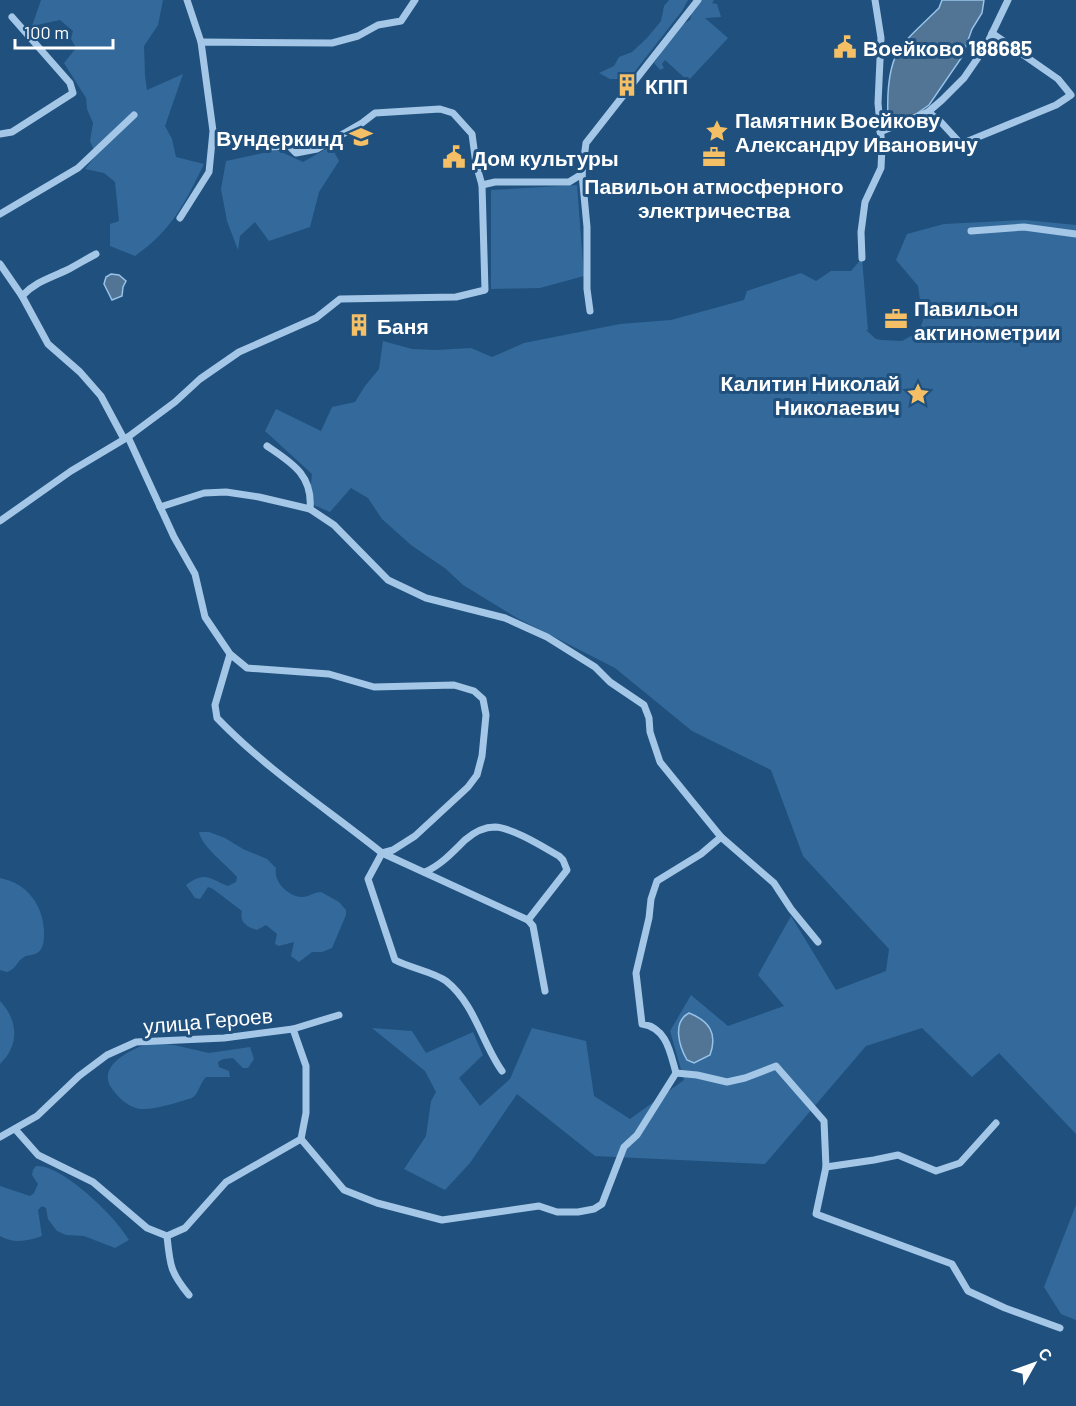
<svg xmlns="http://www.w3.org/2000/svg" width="1076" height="1406" viewBox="0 0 1076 1406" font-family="Barlow,sans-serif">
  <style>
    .green { fill: #336a9b }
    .water { fill: #527596; stroke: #97c3e8; stroke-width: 1.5 }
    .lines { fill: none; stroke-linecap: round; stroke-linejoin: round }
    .minor { stroke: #a4c7e7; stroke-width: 7 }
    .labels { text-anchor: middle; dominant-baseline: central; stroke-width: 6; stroke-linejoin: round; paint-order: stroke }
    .poi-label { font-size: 21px; font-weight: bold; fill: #fff; stroke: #20507d; text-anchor: start }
    .street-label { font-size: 21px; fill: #fff; stroke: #20507d }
  </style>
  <rect width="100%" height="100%" fill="#20507d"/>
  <!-- green -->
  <g class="green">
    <path d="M 41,0 L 163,0 L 158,25 L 144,46 L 145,76 L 147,90 L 183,74 L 165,126 L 172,139 L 176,157 L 204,164 C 185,203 172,230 135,256 L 110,246 L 110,224 L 119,221 L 115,182 L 104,173 L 85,169 L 96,155 L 90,141 L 93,123 L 87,109 L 86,98 L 64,63 L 76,48 L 71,39 L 73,31 L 60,20 L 32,26 Z"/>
    <polygon points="669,0 688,0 682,11 629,79 610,79 599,73 614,66 619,57 632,52 647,38 661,21 664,6"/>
    <path d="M 700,0 L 714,0 L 712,3 L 717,4 L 721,17 L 705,18 L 728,38 L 688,81 L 665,60 L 662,64 L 664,68 L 660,70 L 654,63 C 665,49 673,28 690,20 L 692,11 Z"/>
    <polygon points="331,146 339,161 319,192 310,227 269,241 255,222 240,236 238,250 227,221 221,189 226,161 277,150 303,162"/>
    <polygon points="577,185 584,276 540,288 491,289 491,190"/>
    <polygon points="1025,220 1076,225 1076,1134 999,1053 972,1077 922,1028 866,1046 765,1164 595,1156 517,1094 470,1163 445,1190 404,1169 426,1136 431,1101 436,1092 425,1071 372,1028 412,1031 426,1053 473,1032 483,1055 459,1078 480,1106 510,1079 532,1028 586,1041 594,1096 630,1119 684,1080 670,1031 691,995 728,1026 784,1006 758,975 791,916 836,990 886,971 889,949 803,856 771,770 692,731 615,668 517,618 463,585 446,569 411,545 382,519 368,498 351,488 330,512 309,503 312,474 265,431 276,409 321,431 332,407 355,402 365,386 379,369 383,341 412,349 436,350 471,348 492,357 524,343 620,324 671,320 744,300 747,291 801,273 816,281 831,271 851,271 862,258 868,330 866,330 876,339 881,340 902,341 918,332 923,321 918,286 896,260 907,234 944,224"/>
    <path d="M 199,832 L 209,832 L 225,838 L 243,849 L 267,859 L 276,868 C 273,882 289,897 302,897 C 309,897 314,892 321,892 L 339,902 L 346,910 L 346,915 L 332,948 L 322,952 L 312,952 L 299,962 L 291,956 L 294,942 L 279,946 L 275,944 L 277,934 L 266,925 L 257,930 C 247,927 239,922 242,911 L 213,889 L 208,887 L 200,899 L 195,898 L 186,885 C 205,871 208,878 228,886 L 236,882 L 237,877 C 227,865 202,847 199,832 Z"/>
    <path d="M 0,878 C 27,883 43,905 44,931 C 44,937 44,945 41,949 C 37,956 30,954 24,957 C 17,961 16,969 7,972 L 0,970 Z"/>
    <path d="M 0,1001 C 18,1020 20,1045 0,1064 Z"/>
    <path d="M 152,1043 L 174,1045 L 209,1053 L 250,1047 L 254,1059 L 248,1068 L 243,1068 L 233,1058 L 223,1059 L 218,1062 L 219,1067 L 229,1071 L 230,1077 L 206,1077 C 199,1084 199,1094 192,1098 C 179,1102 154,1110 141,1109 C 132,1108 123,1102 117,1095 C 114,1091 108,1085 108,1079 C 105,1061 137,1046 152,1043 Z"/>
    <path d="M 36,1166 C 62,1164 117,1218 129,1240 L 115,1248 L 84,1236 L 66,1235 L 57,1231 L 48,1219 L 46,1208 L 42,1206 L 38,1210 L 42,1236 C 28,1241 14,1244 0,1236 L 0,1186 L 30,1196 L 34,1193 L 38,1184 L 32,1175 L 33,1170 Z"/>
    <polygon points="1076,1205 1076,1320 1061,1314 1044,1287"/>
  </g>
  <!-- water -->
  <g class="water">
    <path d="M 942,0 L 984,0 L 982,13 L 972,29 L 962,57 L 929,105 L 909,119 L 896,120 L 888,118 C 887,96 888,63 902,45 C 913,32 927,20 939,8 Z"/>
    <polygon points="111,274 119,275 126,281 123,287 122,296 112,300 104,284 106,277"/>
    <path d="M 689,1013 C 709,1021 718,1033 710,1055 L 694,1063 L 687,1060 C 679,1046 672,1022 689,1013 Z"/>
  </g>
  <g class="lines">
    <!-- minor -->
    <g class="minor">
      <polyline points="187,0 201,42"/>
      <polyline points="928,112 939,120 961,144 1056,105 1071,95 1058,79 992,33"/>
      <polyline points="880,132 928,112 942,100 964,78 986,46 1008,0"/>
      <polyline points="0,134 12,132 73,93 70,83 12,17"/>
      <polyline points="482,185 495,182 569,182 582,174"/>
      <polyline points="0,214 78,168 134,115"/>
      <polyline points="180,218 209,172 213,131 201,42 332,43 358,36 378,25 401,21 415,0"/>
      <polyline points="971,231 1024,227 1076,234"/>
      <polyline points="862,258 861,232 865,202 881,168 882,147 878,103 881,38 875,0"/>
      <polyline points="0,264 22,296 48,344 80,372 101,396 124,439"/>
      <path d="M 22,296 C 35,282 50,278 67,270 C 77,265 86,259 96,254"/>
      <polyline points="590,311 587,289 587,227 582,174 586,143 698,0"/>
      <path d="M 128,437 L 174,537 L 195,574 L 205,617 L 230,654 L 247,668 L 329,674 L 374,687 L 454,685 L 474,691 L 483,699 L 486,715 L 482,756 L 477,775 L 468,787 L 415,836 L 393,850 L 382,853 C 327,809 267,770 217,718 L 215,705 L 230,654"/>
      <path d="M 267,446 C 292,463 313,475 310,509"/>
      <path d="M 160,507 L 204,493 L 226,492 L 259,497 L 310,509 L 334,525 L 388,580 L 426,598 L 505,618 L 547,637 L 595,667 L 610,682 L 644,705 L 649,718 L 650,732 L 660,762 L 721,837 L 701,854 L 657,881 L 651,899 L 649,918 L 636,973 L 642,1024 C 667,1028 670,1052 676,1073"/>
      <polyline points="0,521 71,471 128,437 175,402 200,379 239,352 316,318 340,299 456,297 485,290 482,185 476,164 472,134 453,113 440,109 375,113 362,123 317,149 296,153 289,146 270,147"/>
      <polyline points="721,837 774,883 791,909 818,942"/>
      <path d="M 425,872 C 441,865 453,852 465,840 C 473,833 483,827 495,827 C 513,828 543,847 559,856 L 563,860 L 567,870 L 528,920"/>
      <polyline points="293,1029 306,1066 306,1113 301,1139 344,1190 377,1203 442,1220 539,1206 557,1212 578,1212 594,1209 602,1204 624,1147 637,1135 676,1073"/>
      <path d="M 502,1071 C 482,1043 475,1004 446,981 C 434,972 410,968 395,960 L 368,879 L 382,853 L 528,920 L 533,926 L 545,991"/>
      <polyline points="676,1073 697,1075 727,1082 745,1078 776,1066 824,1121 826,1167 816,1214 952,1264 968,1291 1005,1308 1060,1328"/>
      <polyline points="15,1129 38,1155 93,1182 147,1228 167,1236 185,1228 226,1182 301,1139"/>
      <polyline points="0,1137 37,1116 79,1076 107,1055 136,1042 224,1038 293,1029 339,1015"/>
      <polyline points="826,1167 874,1160 898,1155 936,1171 960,1163 996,1123"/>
      <path d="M 167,1236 C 170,1265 170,1272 189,1295"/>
    </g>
  </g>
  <!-- icons -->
  <defs>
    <g id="civic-bare" transform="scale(1.8)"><path d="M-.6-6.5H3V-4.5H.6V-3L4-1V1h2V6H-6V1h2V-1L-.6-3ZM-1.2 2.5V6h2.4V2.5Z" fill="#f4bf65" stroke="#20507d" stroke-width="2.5" paint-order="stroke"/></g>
    <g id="building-bare" transform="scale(1.8)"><path d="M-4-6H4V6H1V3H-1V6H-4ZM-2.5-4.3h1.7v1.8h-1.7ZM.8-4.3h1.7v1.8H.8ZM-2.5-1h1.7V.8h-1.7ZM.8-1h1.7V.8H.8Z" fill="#f4bf65" stroke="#20507d" stroke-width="2.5" paint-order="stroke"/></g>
    <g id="sight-bare" transform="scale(1.8)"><path d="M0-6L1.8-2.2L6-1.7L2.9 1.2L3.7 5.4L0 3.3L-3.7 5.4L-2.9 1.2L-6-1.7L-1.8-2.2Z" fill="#f4bf65" stroke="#20507d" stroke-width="2.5" paint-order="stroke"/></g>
    <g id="school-bare" transform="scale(1.8)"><path d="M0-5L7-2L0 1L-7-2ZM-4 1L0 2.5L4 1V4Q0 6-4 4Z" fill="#f4bf65" stroke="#20507d" stroke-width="2.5" paint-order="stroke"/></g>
    <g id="office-bare" transform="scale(1.8)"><path d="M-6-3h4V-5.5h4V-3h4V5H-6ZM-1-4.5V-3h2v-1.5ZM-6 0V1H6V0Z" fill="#f4bf65" stroke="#20507d" stroke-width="2.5" paint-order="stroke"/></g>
  </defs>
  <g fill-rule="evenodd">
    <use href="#civic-bare" x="845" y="47"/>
    <use href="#building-bare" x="627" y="85"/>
    <use href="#sight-bare" x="717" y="131"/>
    <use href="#school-bare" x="361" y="137"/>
    <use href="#civic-bare" x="454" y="157"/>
    <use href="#office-bare" x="714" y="157"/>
    <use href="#office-bare" x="896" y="319"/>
    <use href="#building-bare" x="359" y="325"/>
    <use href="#sight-bare" x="918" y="394"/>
  </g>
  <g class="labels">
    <!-- poi labels -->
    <g class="poi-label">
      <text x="863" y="47">Воейково 188685</text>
      <text x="645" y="85">КПП</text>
      <text x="735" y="119">Памятник Воейкову<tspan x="735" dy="24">Александру Ивановичу</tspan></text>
      <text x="343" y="137" text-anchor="end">Вундеркинд</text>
      <text x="472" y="157">Дом культуры</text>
      <text x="714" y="185" text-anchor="middle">Павильон атмосферного<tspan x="714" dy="24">электричества</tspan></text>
      <text x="914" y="307">Павильон<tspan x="914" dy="24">актинометрии</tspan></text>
      <text x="377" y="325">Баня</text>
      <text x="900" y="382" text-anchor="end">Калитин Николай<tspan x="900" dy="24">Николаевич</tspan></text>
    </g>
    <!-- street labels -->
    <g class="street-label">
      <text transform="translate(208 1020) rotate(-5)">улица Героев</text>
    </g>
  </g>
  <!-- north arrow -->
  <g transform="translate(1034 1364) rotate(50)" stroke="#20507d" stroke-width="4.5" paint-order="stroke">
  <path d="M0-4.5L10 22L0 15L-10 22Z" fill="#ffffff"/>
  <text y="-9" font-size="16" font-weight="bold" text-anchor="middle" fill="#ffffff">С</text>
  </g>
  <!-- scale -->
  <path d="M15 39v9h98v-9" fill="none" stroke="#ffffff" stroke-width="3"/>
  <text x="24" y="39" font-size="18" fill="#ffffff" stroke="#20507d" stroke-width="4.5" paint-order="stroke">100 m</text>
</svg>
